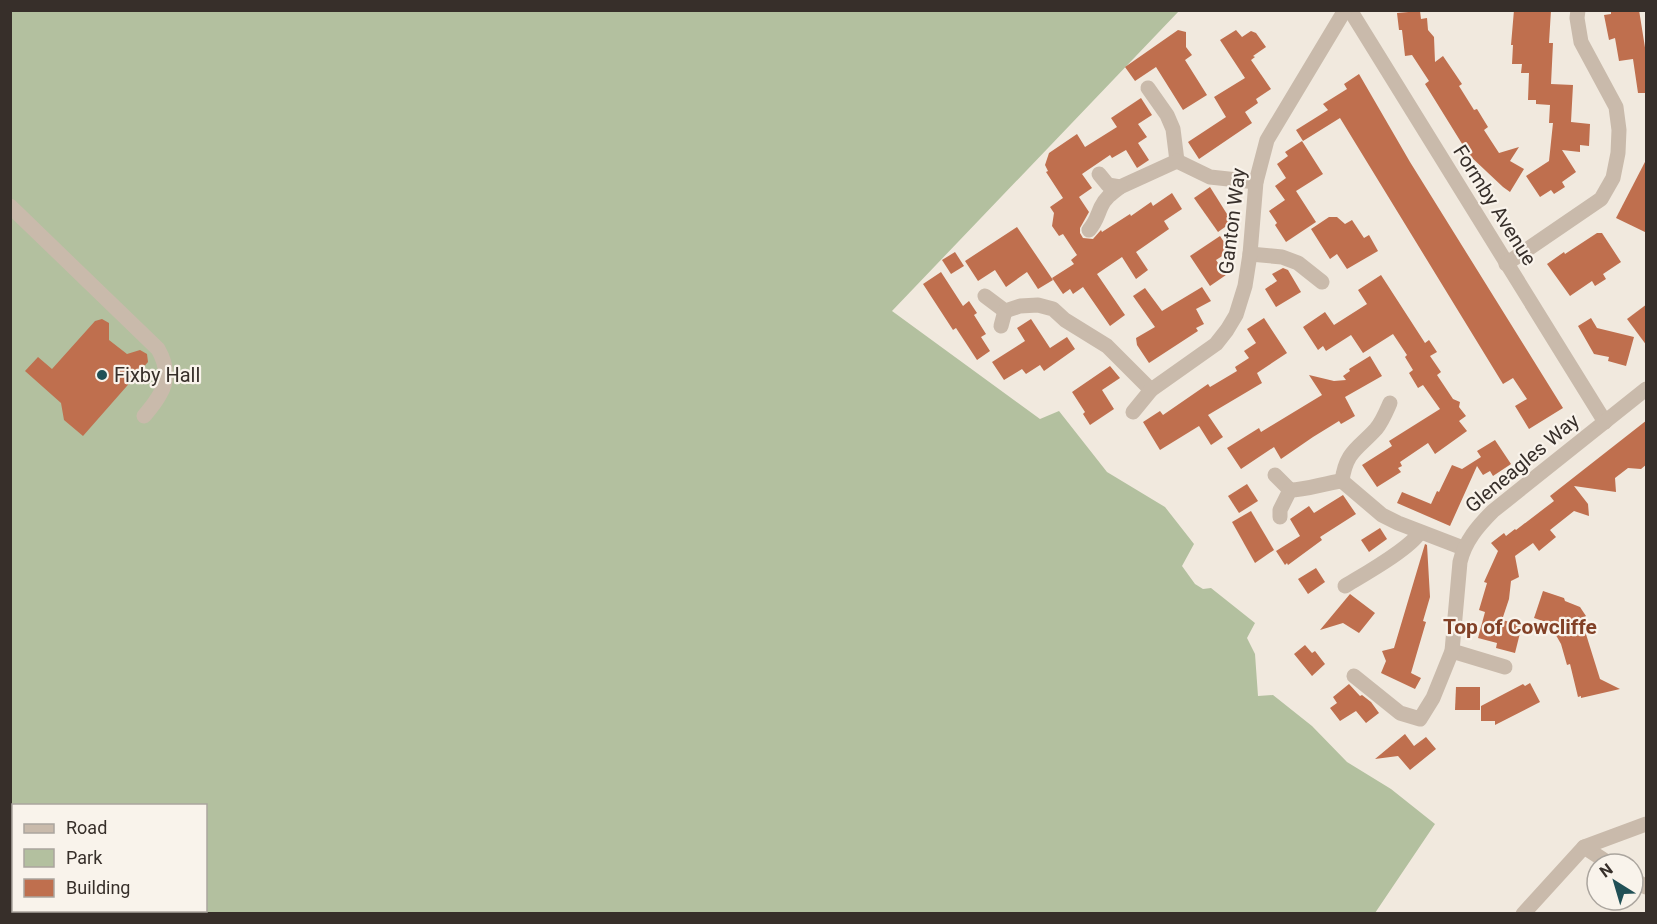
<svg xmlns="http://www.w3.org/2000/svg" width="1657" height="924" viewBox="0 0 1657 924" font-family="Roboto,sans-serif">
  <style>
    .green { fill: #b3c09f; fill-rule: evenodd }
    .building { fill: #bf6f4e }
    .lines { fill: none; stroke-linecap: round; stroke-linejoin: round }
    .minor { stroke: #c9baab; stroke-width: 15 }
    .poi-dot { fill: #215056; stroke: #f9f3eb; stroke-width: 2 }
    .labels { text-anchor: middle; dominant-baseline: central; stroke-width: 4.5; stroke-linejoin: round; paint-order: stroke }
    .street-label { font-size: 20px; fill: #372f2a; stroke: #f9f3eb }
    .poi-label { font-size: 20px; fill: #372f2a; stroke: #f9f3eb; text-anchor: start }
    .neighbourhood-label { font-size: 21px; font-weight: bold; fill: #824127; stroke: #f9f3eb }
  </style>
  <rect width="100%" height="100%" fill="#f1e9de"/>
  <!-- green -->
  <path class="green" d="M 10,11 L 1179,11 L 892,311 L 1040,419 L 1059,411 L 1107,472 L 1165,507 L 1194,544 L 1182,566 L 1195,584 L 1203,589 L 1211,588 L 1255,623 L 1247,638 L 1255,654 L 1258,696 L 1273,695 L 1312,726 L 1347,762 L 1391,789 L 1435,824 L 1375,913 L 11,913 ZM 14,806 L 206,806 L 206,910 L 14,910 Z"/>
  <!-- building -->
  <g class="building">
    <polygon points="1514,10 1551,10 1549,43 1553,43 1551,84 1573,85 1571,122 1590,124 1589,146 1580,145 1580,152 1562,150 1576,172 1562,182 1565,187 1554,194 1551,190 1540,197 1526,176 1549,161 1553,123 1549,123 1550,105 1536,104 1536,100 1528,100 1529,73 1521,73 1522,64 1512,64 1513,45 1511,45"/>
    <polygon points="1611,10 1639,10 1647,60 1647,93 1638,93 1633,59 1619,61 1615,38 1609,40 1604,15 1611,14"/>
    <polygon points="1420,11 1421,19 1427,18 1428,30 1434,37 1435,62 1443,56 1462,84 1459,86 1474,110 1477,109 1488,127 1484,130 1499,153 1519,147 1510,161 1524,169 1510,192 1503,187 1469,155 1425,84 1429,81 1412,55 1405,56 1402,30 1399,30 1397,13"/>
    <polygon points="1178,30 1186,32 1186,47 1192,55 1185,60 1207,95 1183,110 1156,67 1135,81 1125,67"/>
    <polygon points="1236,30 1242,37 1251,31 1256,33 1266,47 1253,56 1255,57 1251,60 1271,89 1256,99 1258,103 1245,112 1252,123 1199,159 1188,142 1226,117 1214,97 1245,78 1220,40"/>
    <polygon points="1359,74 1410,162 1563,408 1529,429 1515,406 1527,399 1513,378 1503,384 1340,118 1303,141 1296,130 1328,110 1323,104 1347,89 1344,84"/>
    <polygon points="1141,98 1152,115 1138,124 1147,137 1138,143 1149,160 1137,168 1126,150 1112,158 1110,155 1082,174 1092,188 1079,197 1089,212 1080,228 1080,233 1083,238 1093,239 1101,230 1102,232 1130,214 1131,216 1151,202 1153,206 1172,193 1182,209 1164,221 1169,229 1136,252 1148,270 1136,279 1122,257 1097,274 1125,315 1110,326 1083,287 1073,294 1070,289 1063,294 1052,278 1074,264 1071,260 1077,255 1063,234 1059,236 1052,226 1054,213 1050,207 1063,198 1046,172 1048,171 1045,165 1049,153 1077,134 1085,147 1117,127 1111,118"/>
    <polygon points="1302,141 1323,174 1296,191 1316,222 1286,242 1275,225 1277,223 1269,211 1285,200 1275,186 1286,178 1277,164 1288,156 1285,152"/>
    <polygon points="1647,158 1647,233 1616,218"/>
    <polygon points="1210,187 1232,222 1218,232 1194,198"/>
    <polygon points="1329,217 1337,217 1345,224 1352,220 1364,238 1369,235 1378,251 1347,269 1337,254 1330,259 1311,229"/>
    <polygon points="1017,227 1053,280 1038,289 1027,272 1006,287 995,270 978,281 965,261"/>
    <polygon points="1597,233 1602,233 1621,262 1603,274 1606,279 1595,286 1592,281 1570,296 1547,264 1564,252 1565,254"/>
    <polygon points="1220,236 1230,251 1216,260 1226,275 1210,286 1190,256"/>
    <polygon points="955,252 964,266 951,274 942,260"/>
    <polygon points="1283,268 1288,270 1301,292 1276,307 1265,289 1277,281 1272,274"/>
    <polygon points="941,272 963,306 969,301 977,313 974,315 986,334 981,337 990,351 977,360 956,328 953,330 923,284"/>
    <polygon points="1381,275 1425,343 1429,340 1437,352 1430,356 1441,372 1437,375 1453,399 1460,402 1459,407 1466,416 1459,421 1467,431 1435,454 1428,443 1400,462 1402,466 1398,468 1401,472 1377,487 1362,465 1392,446 1389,441 1440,409 1423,385 1418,388 1409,373 1413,370 1405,357 1407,355 1393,334 1363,353 1351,335 1326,351 1323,346 1318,350 1303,327 1325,312 1334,325 1367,304 1358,290"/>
    <polygon points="1202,287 1211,301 1196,309 1204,324 1196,328 1198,331 1149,363 1137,345 1136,338 1155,327 1133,296 1145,288 1162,311"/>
    <polygon points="1647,304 1647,346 1627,319"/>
    <polygon points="1264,318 1287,353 1257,373 1262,383 1208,415 1223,437 1211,445 1199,426 1160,450 1143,422 1160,411 1163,415 1208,384 1210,387 1237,371 1235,367 1249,358 1244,351 1256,343 1247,329"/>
    <polygon points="1591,318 1597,328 1634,337 1626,366 1608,361 1609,357 1594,354 1578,326"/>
    <polygon points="102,319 109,323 109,340 127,354 140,350 147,354 148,362 83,436 64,420 61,403 25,371 38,357 52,369 95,321"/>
    <polygon points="1031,319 1050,348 1067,337 1075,349 1044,371 1040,365 1026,374 1022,369 1004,380 992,362 1025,341 1017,328"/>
    <polygon points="1370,356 1382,376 1345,397 1355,416 1341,424 1339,421 1313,437 1281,459 1274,447 1241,469 1227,448 1259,428 1261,432 1322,395 1309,375 1334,381 1346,380 1343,376 1350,371 1349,369"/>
    <polygon points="1110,366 1120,378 1102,390 1114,409 1090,425 1083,414 1085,412 1072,392"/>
    <polygon points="1647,420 1647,464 1641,469 1628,468 1615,478 1616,492 1574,486 1588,504 1589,516 1574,511 1550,530 1556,537 1539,551 1533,543 1515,556 1519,577 1511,581 1509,599 1502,620 1522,625 1515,653 1496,648 1497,643 1478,638 1485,612 1479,610 1487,583 1484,582 1498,551 1491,543 1504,533 1506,536 1515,529 1516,530 1554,501 1550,496"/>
    <polygon points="1495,440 1511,464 1493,476 1490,471 1483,475 1477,466 1450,526 1397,503 1402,492 1431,504 1437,491 1439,492 1452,465 1462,469 1481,457 1477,451"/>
    <polygon points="1247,484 1258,501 1239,513 1228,496"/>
    <polygon points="1343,495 1356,514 1320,537 1322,540 1288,565 1287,563 1285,565 1276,551 1300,536 1290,519 1309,506 1314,513"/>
    <polygon points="1251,511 1274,550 1255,563 1232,522"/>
    <polygon points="1380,528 1387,539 1369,552 1361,540"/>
    <polygon points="1425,544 1427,545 1430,597 1423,621 1426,622 1411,673 1421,678 1415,689 1381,673 1386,661 1382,651 1394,648"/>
    <polygon points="1316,568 1325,582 1308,594 1298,579"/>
    <polygon points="1543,591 1564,598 1565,601 1580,607 1586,616 1579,620 1585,631 1600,679 1620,689 1581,698 1581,696 1578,697 1570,664 1567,665 1561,644 1549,623 1534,618"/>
    <polygon points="1350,594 1375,613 1359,633 1343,623 1320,630"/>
    <polygon points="1305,645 1312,653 1315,651 1325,664 1312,676 1294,654"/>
    <polygon points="1530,683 1540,702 1495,725 1495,721 1481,721 1481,706 1523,684 1525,686"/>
    <polygon points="1349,684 1360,696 1362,695 1371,702 1379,713 1366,723 1356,711 1340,721 1330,708 1337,703 1333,697"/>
    <polygon points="1456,687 1480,687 1480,710 1455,710"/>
    <polygon points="1405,734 1414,746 1426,737 1436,749 1410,770 1398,756 1375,759"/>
  </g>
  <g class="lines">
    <!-- minor -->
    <g class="minor">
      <polyline points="1350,10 1605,422"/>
      <polyline points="1148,88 1167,115 1173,129 1177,161"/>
      <polyline points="1099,174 1108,185 1120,187 1177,161 1210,177 1256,182"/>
      <path d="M 10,206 L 158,349 C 174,377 163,394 144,416"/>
      <path d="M 1089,230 C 1096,222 1097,216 1101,207 C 1105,198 1112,193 1120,187"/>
      <polyline points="1250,254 1282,257 1298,263 1322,282"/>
      <polyline points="1506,264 1601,199 1613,178 1618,153 1619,130 1616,107 1581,42 1577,18 1578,10"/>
      <polyline points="985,296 1005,311 1020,306 1038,305 1053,309 1065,320 1107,346 1151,390"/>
      <polyline points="1001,326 1005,311"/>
      <polyline points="1133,412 1151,390 1216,344 1227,330 1236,315 1245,286 1250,254 1256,182 1267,140 1345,10"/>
      <path d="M 1275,475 L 1290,490 C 1307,490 1324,483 1342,481 L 1382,515 L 1398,523 L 1463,548"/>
      <path d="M 1342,481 C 1346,451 1358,449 1376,429 C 1382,422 1386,412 1390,403"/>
      <polyline points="1280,517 1280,510 1290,490"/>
      <path d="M 1345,586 C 1363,575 1410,549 1420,532"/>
      <polyline points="1452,651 1505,667"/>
      <path d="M 1354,676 L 1400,713 L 1420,719 L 1433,698 L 1452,651 L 1460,562 C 1465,541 1478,526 1493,511 L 1646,389"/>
      <polyline points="1584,847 1610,864"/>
      <polyline points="1633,879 1646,887"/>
      <polyline points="1523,914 1584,847 1646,824"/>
    </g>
  </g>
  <!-- markers -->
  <circle class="poi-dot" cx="102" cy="375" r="6"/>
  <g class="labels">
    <!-- street labels -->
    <g class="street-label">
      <text transform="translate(1495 205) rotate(58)">Formby Avenue</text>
      <text transform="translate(1232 221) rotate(-83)">Ganton Way</text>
      <text transform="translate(1522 463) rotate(-40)">Gleneagles Way</text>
    </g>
    <!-- poi labels -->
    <g class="poi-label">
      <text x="114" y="375">Fixby Hall</text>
    </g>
    <!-- neighbourhood labels -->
    <g class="neighbourhood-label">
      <text x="1520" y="627">Top of Cowcliffe</text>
    </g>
  </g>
  <!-- border -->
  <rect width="1657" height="924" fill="none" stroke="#372f2a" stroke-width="24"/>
  <!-- legend -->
  <rect x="12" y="804" width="195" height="108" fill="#f9f3eb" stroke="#aba59e" stroke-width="1.5"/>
  <rect x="24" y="824" width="30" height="9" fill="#c9baab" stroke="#aba59e" stroke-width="1.5"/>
  <text x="66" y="834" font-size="18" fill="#372f2a">Road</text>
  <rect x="24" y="849" width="30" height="18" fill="#b3c09f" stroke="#aba59e" stroke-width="1.5"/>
  <text x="66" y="864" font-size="18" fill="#372f2a">Park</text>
  <rect x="24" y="879" width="30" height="18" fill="#bf6f4e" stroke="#aba59e" stroke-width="1.5"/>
  <text x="66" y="894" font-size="18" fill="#372f2a">Building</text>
  <!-- north arrow -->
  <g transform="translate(1615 882) rotate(323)"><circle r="28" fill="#f9f3eb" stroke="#aba59e" stroke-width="1.5"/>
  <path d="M0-4.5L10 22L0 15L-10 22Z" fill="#215056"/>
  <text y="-9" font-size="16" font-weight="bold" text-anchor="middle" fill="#372f2a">N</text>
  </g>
</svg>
